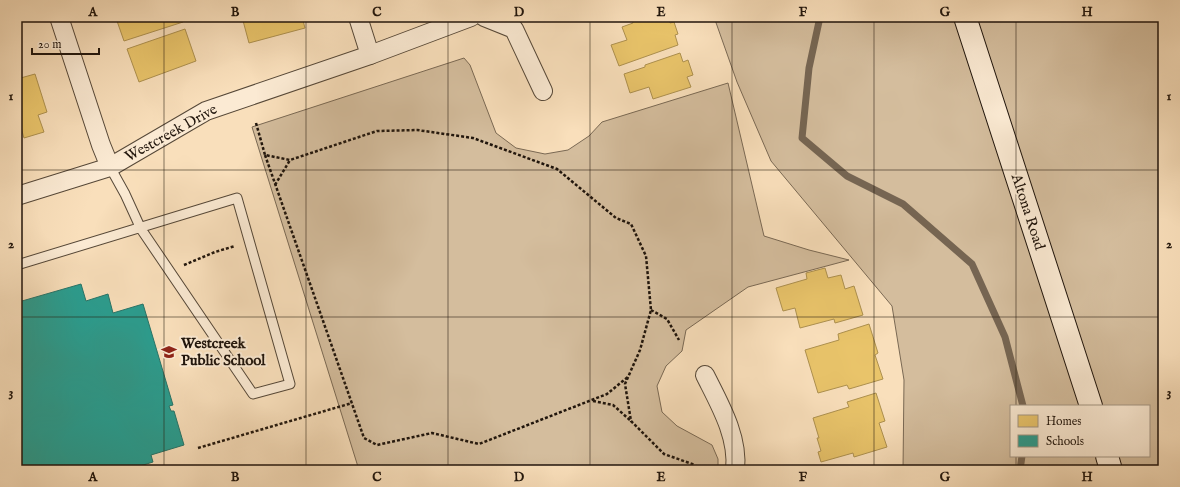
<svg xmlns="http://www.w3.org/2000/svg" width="1180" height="487" viewBox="0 0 1180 487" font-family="'IM FELL English',serif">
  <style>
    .green { fill: #d4bd9d; stroke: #7a6954; fill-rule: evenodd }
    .homes { fill: #e9c46a; stroke: #ad904e }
    .schools { fill: #2a9d8f; stroke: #277468 }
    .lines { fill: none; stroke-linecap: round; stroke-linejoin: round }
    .stream { stroke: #766552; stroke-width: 7 }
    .lane-casing { stroke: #564838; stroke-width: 11 }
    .street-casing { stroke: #564838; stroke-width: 20 }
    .secondary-casing { stroke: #20150c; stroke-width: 24 }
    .path { stroke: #20150c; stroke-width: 2.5; stroke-dasharray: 3 2; stroke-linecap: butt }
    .lane { stroke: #fbead3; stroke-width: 9 }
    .street { stroke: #fbead3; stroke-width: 18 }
    .secondary { stroke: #fbead3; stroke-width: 22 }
    .grid { fill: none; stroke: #20150c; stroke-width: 1; stroke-opacity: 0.55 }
    .labels { text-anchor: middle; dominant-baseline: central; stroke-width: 4; stroke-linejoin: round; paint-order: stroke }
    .street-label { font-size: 15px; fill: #20150c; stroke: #fbead3 }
    .poi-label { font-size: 15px; font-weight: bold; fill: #20150c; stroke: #fbead3; text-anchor: start }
    .neatline { fill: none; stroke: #20150c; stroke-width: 1.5 }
    .grid-label { font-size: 13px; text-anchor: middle; font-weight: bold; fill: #20150c }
  </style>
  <rect width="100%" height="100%" fill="#f9dfbb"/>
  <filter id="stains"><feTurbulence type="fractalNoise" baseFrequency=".005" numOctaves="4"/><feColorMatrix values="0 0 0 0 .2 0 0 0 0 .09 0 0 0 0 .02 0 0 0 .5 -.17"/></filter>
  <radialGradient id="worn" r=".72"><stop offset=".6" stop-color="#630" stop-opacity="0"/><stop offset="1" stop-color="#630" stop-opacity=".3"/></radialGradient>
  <!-- green -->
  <g class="green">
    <path d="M 714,17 L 1163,17 L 1163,470 L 903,470 L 904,380 L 892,306 L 771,161 L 737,82 ZM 1011,406 L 1149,406 L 1149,456 L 1011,456 Z"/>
    <polygon points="464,58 470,65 496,133 516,148 545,154 568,150 589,136 602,122 728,83 764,236 809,250 849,260 748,287 686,330 682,351 666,366 657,386 662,412 677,426 712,445 718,459 718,470 359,470 252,127"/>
  </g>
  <!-- homes -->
  <g class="homes">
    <polygon points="130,17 182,17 183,22 124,41 117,21"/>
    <polygon points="242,17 302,17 305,28 249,43"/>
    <polygon points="637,17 668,17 670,23 674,22 678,34 675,35 678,45 619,66 611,45 627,40 622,27 633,23 632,19"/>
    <polygon points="185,29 196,61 139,82 127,49"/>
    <polygon points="680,53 683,62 688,60 693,75 687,77 691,87 653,99 649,87 630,93 624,74 645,67 645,65"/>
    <polygon points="35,74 47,112 38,115 44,132 24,138 17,114 17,79"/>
    <polygon points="825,268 828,278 841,275 845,289 854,286 863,315 835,323 834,319 800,328 795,308 783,311 776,288 807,279 806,273"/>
    <polygon points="869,324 878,353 875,355 883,379 849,389 847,385 818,393 805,350 839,340 838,334"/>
    <polygon points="876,393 885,421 879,423 887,447 854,457 853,453 821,462 818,452 821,451 817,438 819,438 813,418 849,407 847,402"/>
  </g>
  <!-- schools -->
  <polygon class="schools" points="81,284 86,301 108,294 113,313 143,304 173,405 169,406 171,411 174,411 184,445 151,455 153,462 127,470 20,470 17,460 17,295 20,295 22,301"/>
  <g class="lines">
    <!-- stream -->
    <g class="stream">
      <polyline points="820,17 809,68 802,138 847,176 903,204 972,264 1005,337 1023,406"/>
      <polyline points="1020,470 1022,456"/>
    </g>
    <!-- lane casing -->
    <g class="lane-casing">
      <polyline id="lane" points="17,265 237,198 290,384 253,394 141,229 125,194 110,167"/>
    </g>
    <!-- street casing -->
    <g class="street-casing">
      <g id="street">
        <polyline points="59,17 101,145 110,167"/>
        <polyline points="358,17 370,55"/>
        <polyline points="484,17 514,29 543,91"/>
        <polyline points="17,196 110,167 206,111 370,55 471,17"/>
        <path d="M 705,375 C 719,403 739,437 735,470"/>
      </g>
    </g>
    <!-- secondary casing -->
    <g class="secondary-casing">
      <g id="secondary">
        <polyline points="965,17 1091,406"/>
        <polyline points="1107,456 1111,470"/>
      </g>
    </g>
    <!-- path -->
    <g class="path">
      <polyline points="256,123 265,155 290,160 377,131 417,130 473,138 557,169 616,218 631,224 646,256 651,310 640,350 625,384 631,421 664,454 695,465 698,470"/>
      <polyline points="265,155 364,438 377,445 432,433 479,444 607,394 629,376"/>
      <polyline points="275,185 290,160"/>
      <polyline points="184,265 215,252 235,246"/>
      <polyline points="651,310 667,319 679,340"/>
      <polyline points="593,401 613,405 631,421"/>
      <polyline points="198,448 352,403"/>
    </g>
    <!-- lane -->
    <use href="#lane" class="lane"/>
    <!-- street -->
    <use href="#street" class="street"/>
    <!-- secondary -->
    <use href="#secondary" class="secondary"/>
  </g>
  <!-- grid -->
  <path class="grid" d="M 164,17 L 164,470M 306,17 L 306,470M 448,17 L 448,470M 590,17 L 590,470M 732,17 L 732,470M 874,17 L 874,470M 1016,17 L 1016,406M 17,170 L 1163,170M 17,317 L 1163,317M 1016,456 L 1016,470"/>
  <!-- icons -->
  <defs>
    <g id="school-bare" transform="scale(1.2)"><path d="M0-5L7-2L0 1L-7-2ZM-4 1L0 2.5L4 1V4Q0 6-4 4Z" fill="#8f2418" stroke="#fbead3" stroke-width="2.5" paint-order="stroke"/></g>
  </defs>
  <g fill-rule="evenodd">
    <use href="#school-bare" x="169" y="352"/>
  </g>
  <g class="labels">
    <!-- street labels -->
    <g class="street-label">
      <text transform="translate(171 133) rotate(-29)">Westcreek Drive</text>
      <text transform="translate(1028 212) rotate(72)">Altona Road</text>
    </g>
    <!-- poi labels -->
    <g class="poi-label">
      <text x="181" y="343">Westcreek<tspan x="181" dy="17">Public School</tspan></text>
    </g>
  </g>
  <!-- margin -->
  <rect width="1180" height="487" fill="none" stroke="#f9dfbb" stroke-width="44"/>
  <!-- legend -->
  <rect x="1010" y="405" width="140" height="52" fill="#fbead3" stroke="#a39583"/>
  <rect x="1018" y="415" width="20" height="12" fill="#e9c46a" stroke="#a39583"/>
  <text x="1046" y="425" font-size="12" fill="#20150c">Homes</text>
  <rect x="1018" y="435" width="20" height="12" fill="#2a9d8f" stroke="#a39583"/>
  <text x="1046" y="445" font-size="12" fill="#20150c">Schools</text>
  <!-- scale -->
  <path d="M32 48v6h67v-6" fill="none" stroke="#20150c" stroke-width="2"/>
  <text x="38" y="48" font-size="12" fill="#20150c" stroke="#fbead3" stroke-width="3" paint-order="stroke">20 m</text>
  <rect x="22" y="22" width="1136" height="443" class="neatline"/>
  <g class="grid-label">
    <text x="93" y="16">A</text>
    <text x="235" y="16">B</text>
    <text x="377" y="16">C</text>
    <text x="519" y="16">D</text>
    <text x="661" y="16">E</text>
    <text x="803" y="16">F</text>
    <text x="945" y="16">G</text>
    <text x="1087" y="16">H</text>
    <text x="11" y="100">1</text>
    <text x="1169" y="100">1</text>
    <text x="11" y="248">2</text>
    <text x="1169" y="248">2</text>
    <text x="11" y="396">3</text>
    <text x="1169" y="396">3</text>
    <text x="93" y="481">A</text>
    <text x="235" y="481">B</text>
    <text x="377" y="481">C</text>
    <text x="519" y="481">D</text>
    <text x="661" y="481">E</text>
    <text x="803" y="481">F</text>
    <text x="945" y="481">G</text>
    <text x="1087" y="481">H</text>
  </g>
  <rect width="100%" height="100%" filter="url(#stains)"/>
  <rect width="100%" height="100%" fill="url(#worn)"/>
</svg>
